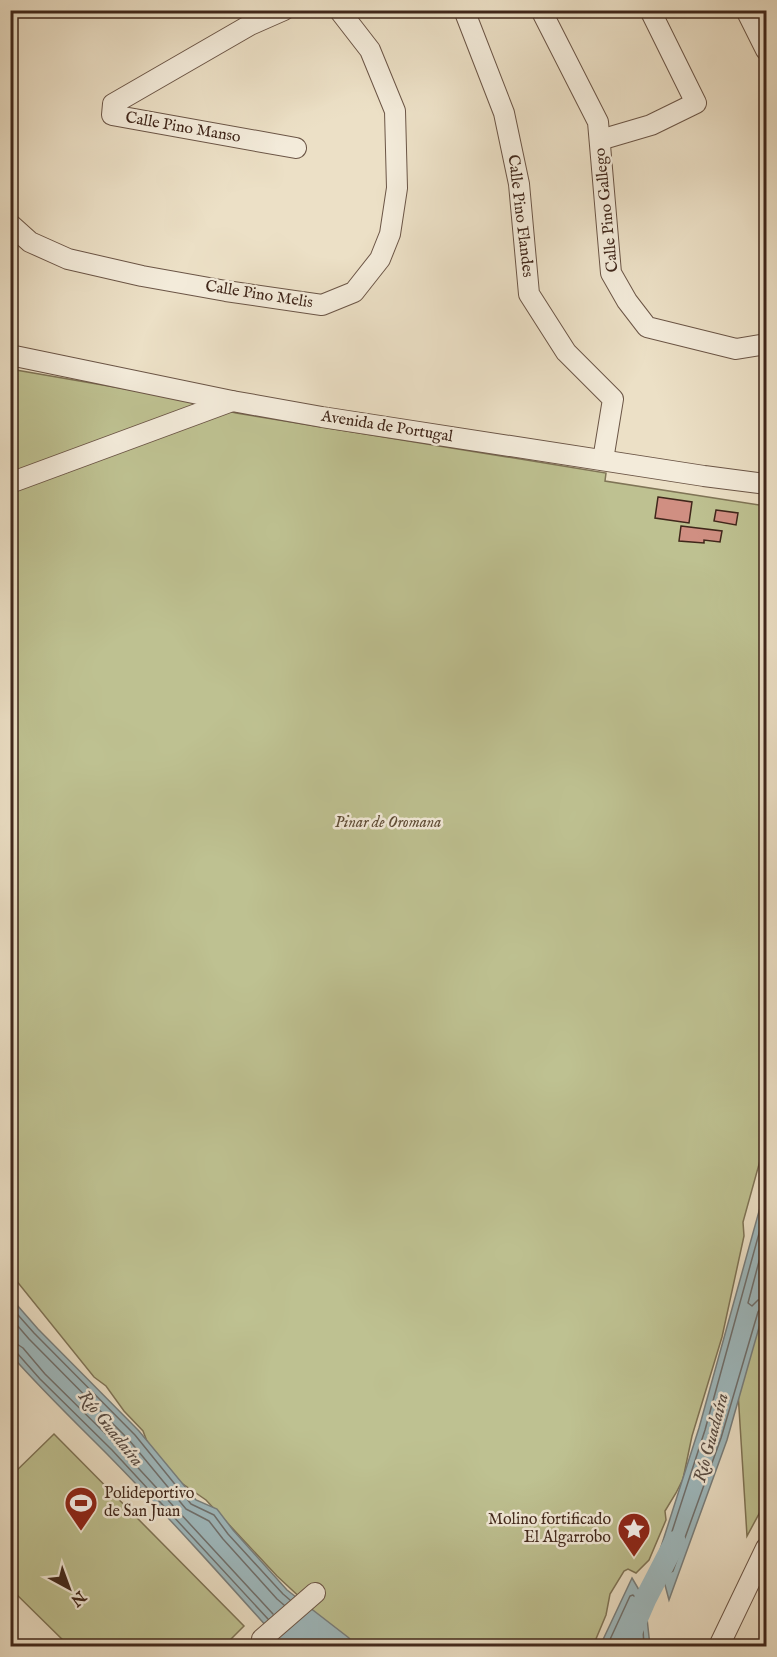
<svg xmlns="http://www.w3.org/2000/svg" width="777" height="1657" viewBox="0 0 777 1657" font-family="'IM FELL English',serif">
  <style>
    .green { fill: #bec191; stroke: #7f7456; stroke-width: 1.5 }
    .water { fill: #9ebac0; stroke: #787f7e; stroke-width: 1.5 }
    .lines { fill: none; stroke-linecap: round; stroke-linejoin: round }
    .shore { stroke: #6f706e; stroke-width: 1.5 }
    .river { stroke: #9ebac0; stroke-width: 22 }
    .building { fill: #d08f82; stroke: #40271b; stroke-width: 1.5 }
    .minor-casing { stroke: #6b5546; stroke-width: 22 }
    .minor { stroke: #f3ebda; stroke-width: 20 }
    .labels { text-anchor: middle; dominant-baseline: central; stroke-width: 5; stroke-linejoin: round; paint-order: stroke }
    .street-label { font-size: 16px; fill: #40271b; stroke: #f3ebda }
    .park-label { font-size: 16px; font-style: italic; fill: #604e38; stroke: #f3ebda }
    .poi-label { font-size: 16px; fill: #40271b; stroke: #f3ebda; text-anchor: start }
    .water-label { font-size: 18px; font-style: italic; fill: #584c44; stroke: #f3ebda }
  </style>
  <rect width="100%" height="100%" fill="#ece0c6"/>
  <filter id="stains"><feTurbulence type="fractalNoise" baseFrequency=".00333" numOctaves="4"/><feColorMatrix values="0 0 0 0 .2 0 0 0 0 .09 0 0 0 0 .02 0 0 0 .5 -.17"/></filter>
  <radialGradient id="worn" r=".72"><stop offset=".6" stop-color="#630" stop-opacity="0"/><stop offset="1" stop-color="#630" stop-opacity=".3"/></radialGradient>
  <!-- green -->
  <g class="green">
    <polygon points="16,370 178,398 236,413 606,473 605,481 766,506 766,1139 743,1222 744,1236 722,1337 692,1436 683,1479 676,1493 665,1511 666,1520 649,1560 636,1573 628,1569 624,1571 610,1594 606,1615 593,1646 340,1646 306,1603 277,1576 206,1500 180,1482 148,1444 143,1431 124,1411 106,1386 94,1377 11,1274 11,371"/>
    <polygon points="766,1288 766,1501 747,1536 737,1376"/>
    <polygon points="54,1434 244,1626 224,1646 69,1646 11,1589 11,1476"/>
  </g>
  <!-- water -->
  <g class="water">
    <polygon points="766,1186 766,1303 727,1440 669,1600 661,1570 659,1553 699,1428"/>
    <path d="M 10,1297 L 38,1329 L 139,1431 L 196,1500 L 217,1509 L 233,1530 L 287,1590 L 349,1638 L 354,1646 L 284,1646 C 226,1581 168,1516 107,1454 C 74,1421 41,1389 11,1355 Z"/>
    <polygon points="632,1578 645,1600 650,1646 600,1646"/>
  </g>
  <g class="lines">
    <!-- shore -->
    <g class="shore">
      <polyline points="766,1208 705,1430 665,1553 667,1569 669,1573 673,1571 721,1438 758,1312 761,1308 766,1307"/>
      <polyline points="766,1235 748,1303 752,1306 758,1300 766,1299"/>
      <polyline points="10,1306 34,1333 135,1435 191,1504 214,1515 228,1534 283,1594 290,1600"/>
      <polyline points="10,1317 29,1339 129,1440 186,1509 209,1521 223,1539 277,1599 284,1605"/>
      <polyline points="10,1344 17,1344 23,1348 45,1374 117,1445 273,1614"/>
      <polyline points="10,1351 17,1353 40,1379 112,1450 268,1619"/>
      <path d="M 607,1646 L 630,1596 L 633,1595 C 643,1603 643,1632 644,1646"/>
      <polyline points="615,1646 628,1619 630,1617 634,1620 637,1646"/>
    </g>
    <!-- river -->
    <polyline class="river" points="625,1646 645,1600 675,1542"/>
  </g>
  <!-- building -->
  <g class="building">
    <polygon points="658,497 692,502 689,523 655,518"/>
    <polygon points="716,510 738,513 736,525 714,521"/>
    <polygon points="681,526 722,531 720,542 704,540 704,543 679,541"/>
  </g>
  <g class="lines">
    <!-- minor casing -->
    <g class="minor-casing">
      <g id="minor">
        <polyline points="284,10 250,25 113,104 112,115 296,148"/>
        <polyline points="464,10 504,113 519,184 529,294 566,352 613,399 603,460"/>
        <polyline points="541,10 598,122 611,273 627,301 647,327 736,349 766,344"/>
        <polyline points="746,10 766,50"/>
        <polyline points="600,140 651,125 696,103 650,10"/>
        <polyline points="10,224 30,242 68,259 142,276 226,291 322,305 354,292 380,259 390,234 397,188 395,111 370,50 339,10"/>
        <polyline points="10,355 232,401 322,417 704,476 766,484"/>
        <polyline points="10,483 232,401"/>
        <polyline points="262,1639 315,1593"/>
        <polyline points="719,1646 766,1548"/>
      </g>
    </g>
    <!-- minor -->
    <use href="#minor" class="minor"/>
  </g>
  <!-- icons -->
  <defs>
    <g id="stadium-pin" transform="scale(1.725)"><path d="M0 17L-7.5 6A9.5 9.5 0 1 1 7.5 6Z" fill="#8f2418" stroke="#f3ebda"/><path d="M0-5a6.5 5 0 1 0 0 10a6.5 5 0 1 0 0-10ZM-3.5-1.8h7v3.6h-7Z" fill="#fff"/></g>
    <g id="sight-pin" transform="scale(1.725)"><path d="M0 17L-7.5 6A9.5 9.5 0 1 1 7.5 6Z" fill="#8f2418" stroke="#f3ebda"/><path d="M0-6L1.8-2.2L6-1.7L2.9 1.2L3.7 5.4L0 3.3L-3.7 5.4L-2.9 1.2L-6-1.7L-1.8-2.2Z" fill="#fff"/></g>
  </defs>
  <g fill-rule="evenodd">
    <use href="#stadium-pin" x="81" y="1503"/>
    <use href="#sight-pin" x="634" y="1529"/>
  </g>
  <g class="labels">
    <!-- street labels -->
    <g class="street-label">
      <text transform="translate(183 128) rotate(10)">Calle Pino Manso</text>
      <text transform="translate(607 210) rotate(-96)">Calle Pino Gallego</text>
      <text transform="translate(520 216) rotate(83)">Calle Pino Flandes</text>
      <text transform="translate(259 295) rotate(9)">Calle Pino Melis</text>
      <text transform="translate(387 427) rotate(9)">Avenida de Portugal</text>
    </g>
    <!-- park labels -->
    <g class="park-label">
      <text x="388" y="823">Pinar de Oromana</text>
    </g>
    <!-- poi labels -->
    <g class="poi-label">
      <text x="104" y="1494">Polideportivo<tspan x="104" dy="18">de San Juan</tspan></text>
      <text x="611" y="1520" text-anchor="end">Molino fortificado<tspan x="611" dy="18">El Algarrobo</tspan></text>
    </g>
    <!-- water labels -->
    <g class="water-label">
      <text transform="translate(110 1429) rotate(51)">Río Guadaíra</text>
      <text transform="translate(712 1438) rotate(-75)">Río Guadaíra</text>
    </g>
  </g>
  <!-- margin -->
  <rect width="777" height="1657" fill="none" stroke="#ece0c6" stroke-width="36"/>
  <rect x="12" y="12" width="753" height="1633" fill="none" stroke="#40271b" stroke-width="3"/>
  <rect x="18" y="18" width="741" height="1621" fill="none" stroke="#40271b" stroke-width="1.5"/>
  <!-- north arrow -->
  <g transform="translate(69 1588) rotate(139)" stroke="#f3ebda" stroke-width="4.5" paint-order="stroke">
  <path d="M0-4.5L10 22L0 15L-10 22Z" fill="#40271b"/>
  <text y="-9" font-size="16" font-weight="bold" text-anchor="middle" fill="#40271b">N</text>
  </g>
  <rect width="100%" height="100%" filter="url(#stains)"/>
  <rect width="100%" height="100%" fill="url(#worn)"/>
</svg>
